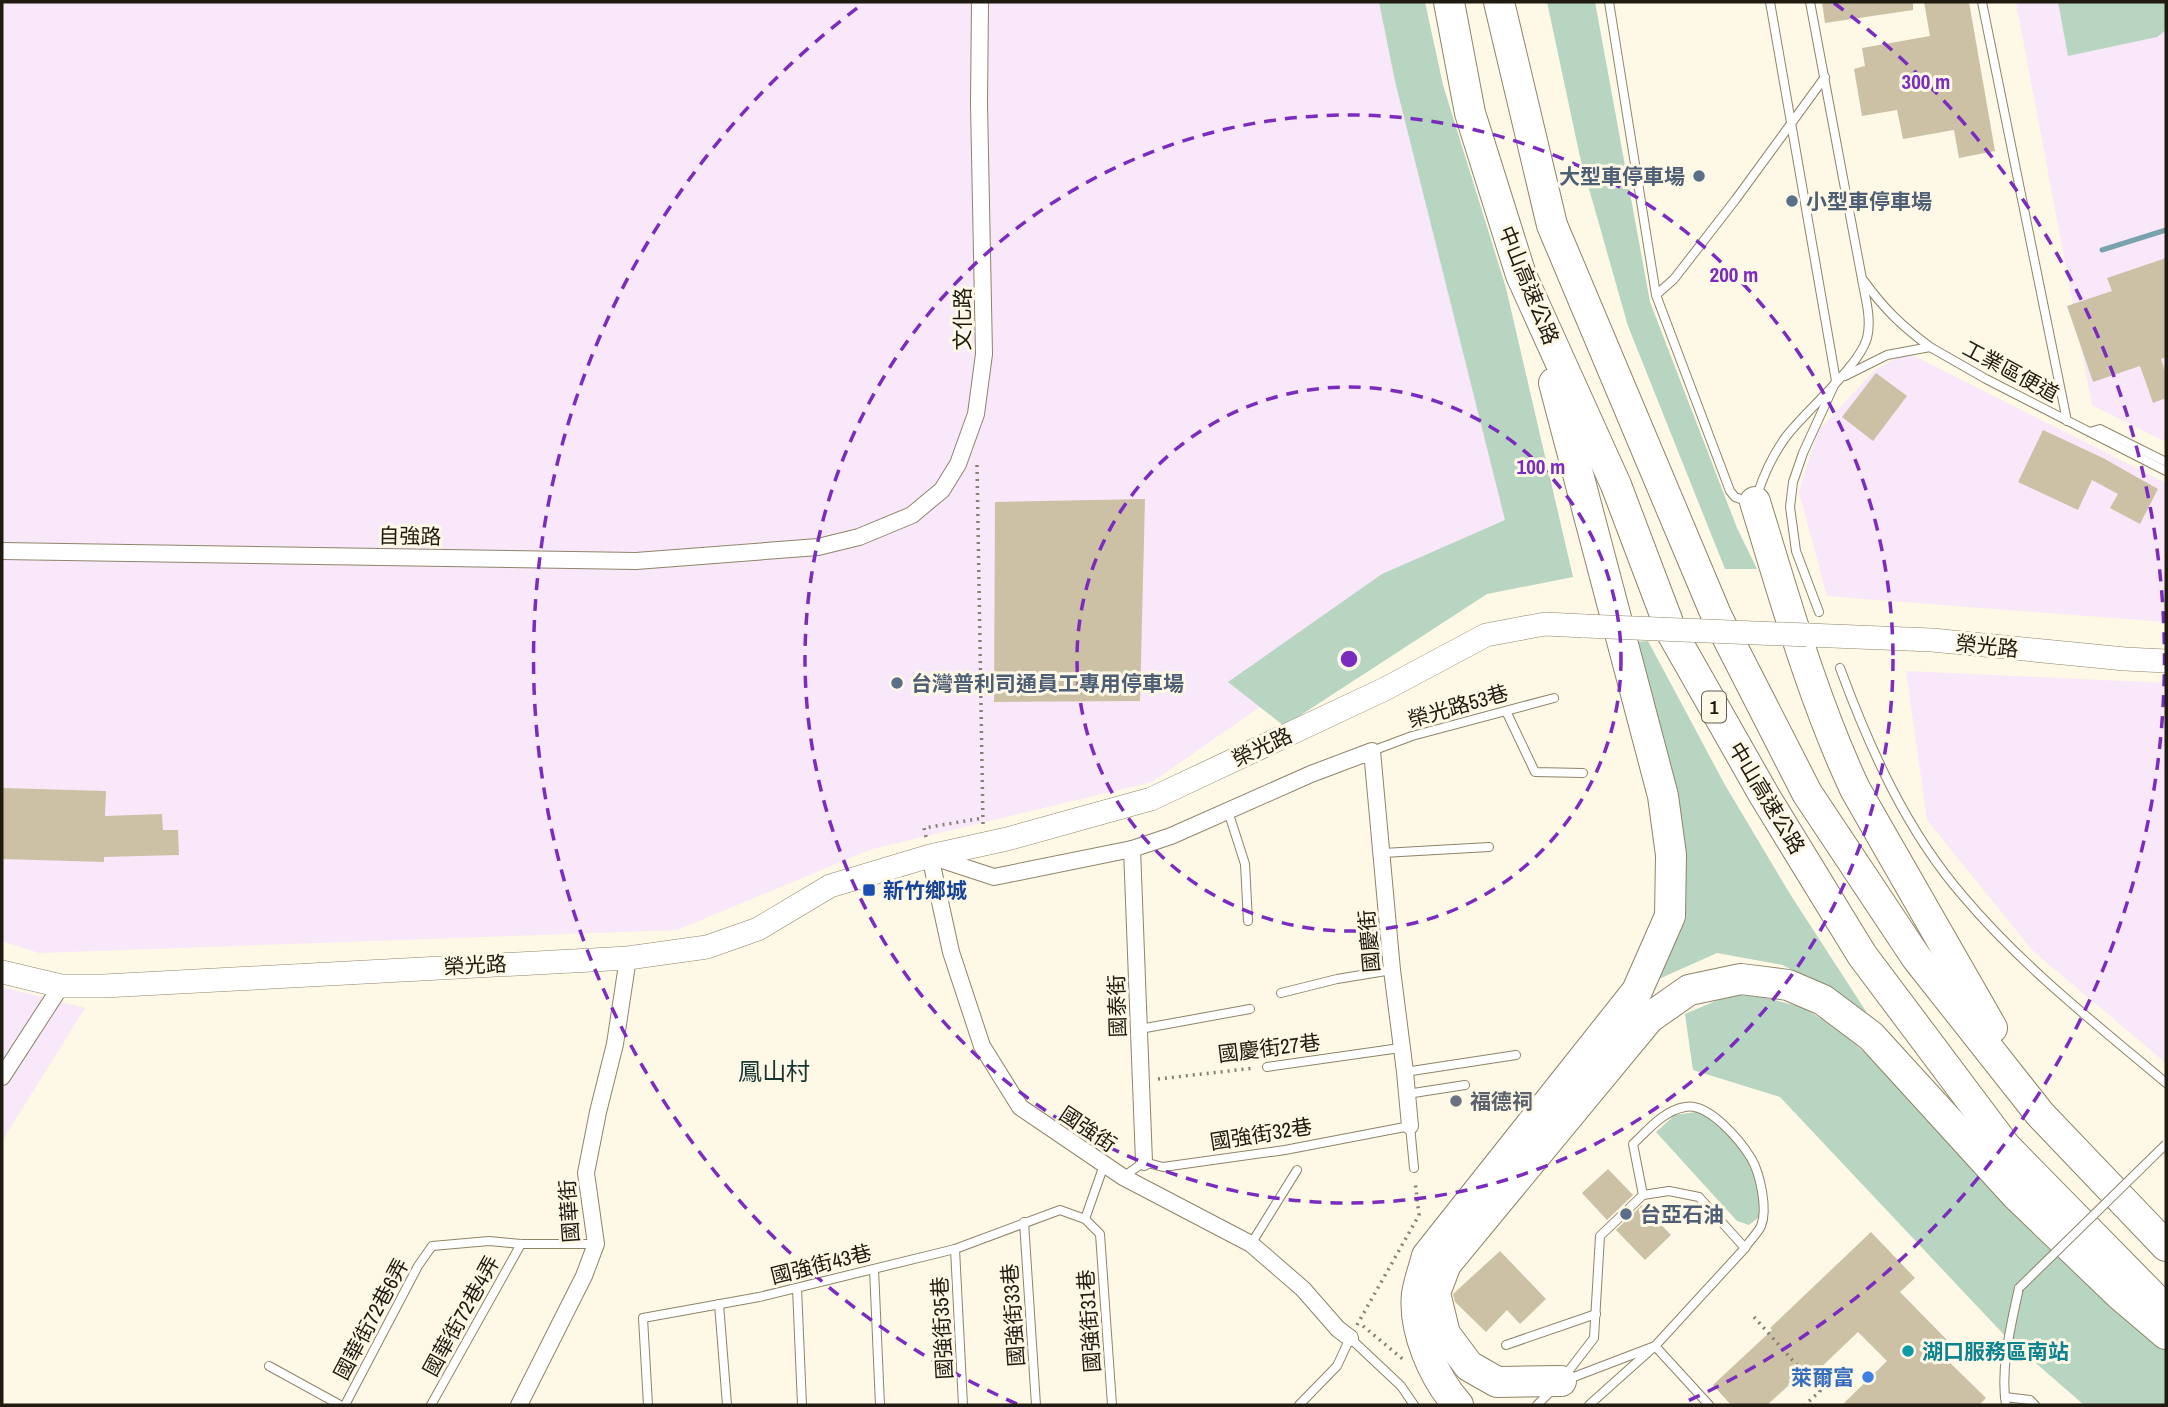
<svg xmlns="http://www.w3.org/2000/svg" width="2168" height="1407" viewBox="0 0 2168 1407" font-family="'Archivo Narrow','Noto Sans TC',sans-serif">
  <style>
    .industrial { fill: #f8e8fa }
    .green { fill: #b7d5c1 }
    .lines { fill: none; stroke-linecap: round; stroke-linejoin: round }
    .stream { stroke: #79a2ac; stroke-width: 5 }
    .building { fill: #ccc1a5 }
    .lane-casing { stroke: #8e8469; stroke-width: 10 }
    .street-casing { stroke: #8e8469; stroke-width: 18 }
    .secondary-casing { stroke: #8e8469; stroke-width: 24 }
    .highway-casing { stroke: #8e8469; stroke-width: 32 }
    .path { stroke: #868173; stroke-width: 3.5; stroke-dasharray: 2 5; stroke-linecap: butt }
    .lane { stroke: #fff; stroke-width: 8 }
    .street { stroke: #fff; stroke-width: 16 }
    .secondary { stroke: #fff; stroke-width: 23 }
    .highway { stroke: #fff; stroke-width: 30 }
    .lane-bridge-casing { stroke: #8e8469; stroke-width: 10; stroke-linecap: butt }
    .secondary-bridge-casing { stroke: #8e8469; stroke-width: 24; stroke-linecap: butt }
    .lane-bridge { stroke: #fff; stroke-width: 8 }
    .secondary-bridge { stroke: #fff; stroke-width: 23 }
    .ring { fill: none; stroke: #7b2cbf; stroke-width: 3.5; stroke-dasharray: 12 9 }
    .service-dot { fill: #5c6f8a; stroke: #fef8e6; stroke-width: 2.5 }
    .transit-dot { fill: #1a4fb4; stroke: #fef8e6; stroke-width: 2.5 }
    .worship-dot { fill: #6b7280; stroke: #fef8e6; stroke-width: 2.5 }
    .culture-dot { fill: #0f9aa8; stroke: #fef8e6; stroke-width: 2.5 }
    .shop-dot { fill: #3f7fe0; stroke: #fef8e6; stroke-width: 2.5 }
    .labels { text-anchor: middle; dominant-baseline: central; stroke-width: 6; stroke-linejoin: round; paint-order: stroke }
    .shield { fill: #fef8e6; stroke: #625d51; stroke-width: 2 }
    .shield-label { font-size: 19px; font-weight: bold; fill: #1f1b11 }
    .service-label { font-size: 21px; font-weight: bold; fill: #4e5e75; stroke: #fef8e6; text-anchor: start }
    .street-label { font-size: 21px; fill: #1f1b11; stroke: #fef8e6 }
    .transit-label { font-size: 21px; font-weight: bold; fill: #164399; stroke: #fef8e6; text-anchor: start }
    .worship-label { font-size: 21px; font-weight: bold; fill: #5b616d; stroke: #fef8e6; text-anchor: start }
    .culture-label { font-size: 21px; font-weight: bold; fill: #0d838f; stroke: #fef8e6; text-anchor: start }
    .shop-label { font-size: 21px; font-weight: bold; fill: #366cbe; stroke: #fef8e6; text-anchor: end }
    .quarter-label { font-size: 24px; fill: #163731; stroke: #fef8e6 }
    .centre { fill: #7b2cbf; stroke: #fef8e6; stroke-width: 3.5 }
    .ring-label { font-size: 21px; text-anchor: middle; font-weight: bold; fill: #7b2cbf; stroke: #fef8e6; stroke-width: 6; stroke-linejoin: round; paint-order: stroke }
  </style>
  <rect width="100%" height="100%" fill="#fef8e6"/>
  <!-- industrial -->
  <g class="industrial">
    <polygon points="2,2 1403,2 1519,527 1152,782 872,849 677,930 39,953 2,941"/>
    <polygon points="2016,2 2166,2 2166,442 2092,405"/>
    <polygon points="1906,352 2166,483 2166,622 1827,596 1799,492 1818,431 1874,371"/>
    <polygon points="1906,671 2166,683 2166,1063 2033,951 1927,820"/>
    <polygon points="2,987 85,1008 2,1141"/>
  </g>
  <!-- green -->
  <g class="green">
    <polygon points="1379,2 1425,2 1443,85 1506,288 1573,577 1487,594 1284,726 1228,682 1382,574 1505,520 1395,81"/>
    <polygon points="1547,2 1595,2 1650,302 1737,528 1757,569 1725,569 1628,326 1580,157"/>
    <polygon points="2058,2 2166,2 2166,30 2157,37 2068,56"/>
    <polygon points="1648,641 1725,785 1790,894 1867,1013 1783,965 1717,953 1652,982 1682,924 1686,894 1682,826 1669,759 1634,642"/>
    <polygon points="1739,991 1802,1007 1844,1033 2166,1342 2166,1405 2084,1405 2007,1338 1780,1097 1693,1070 1685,1014"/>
    <path d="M 1703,1111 C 1732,1131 1759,1158 1762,1195 C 1763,1202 1760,1210 1759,1217 L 1749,1225 L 1737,1221 L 1656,1132 L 1675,1115 Z"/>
  </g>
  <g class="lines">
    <!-- stream -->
    <polyline class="stream" points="2102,250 2166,230"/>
  </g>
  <!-- building -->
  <g class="building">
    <polygon points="1822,2 1913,2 1913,10 1825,23"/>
    <polygon points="1924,2 1969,2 1995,151 1959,158 1954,130 1903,139 1897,110 1862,116 1854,69 1865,66 1862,48 1930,36"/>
    <polygon points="2166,258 2166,357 2161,359 2166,374 2166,398 2153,403 2140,366 2093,382 2067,306 2112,291 2107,278"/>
    <polygon points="1876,373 1907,396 1873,441 1842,417"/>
    <polygon points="2043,430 2103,458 2158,489 2140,524 2110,508 2118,494 2092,480 2078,510 2018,482"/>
    <polygon points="1145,499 1140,701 994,702 995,502"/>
    <polygon points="2,788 106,791 105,816 162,814 163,830 178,830 179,855 104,857 104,862 2,859"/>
    <polygon points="1608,1169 1633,1195 1607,1220 1582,1193"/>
    <polygon points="1642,1205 1671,1235 1645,1260 1616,1230"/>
    <polygon points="1871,1232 1915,1278 1900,1292 1948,1341 1938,1351 1986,1398 1979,1405 1842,1405 1887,1361 1858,1332 1814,1374 1808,1368 1767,1405 1731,1405 1713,1385 1772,1330 1770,1328"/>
    <polygon points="1500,1251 1546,1299 1520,1324 1507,1310 1486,1332 1455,1302 1453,1294"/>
  </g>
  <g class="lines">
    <!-- lane casing -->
    <g class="lane-casing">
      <g id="lane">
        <polyline points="1609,2 1656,295 1730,491 1735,497 1749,502"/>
        <polyline points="1770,2 1836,381 1803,453 1793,482 1790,507 1796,551 1819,612"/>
        <polyline points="1982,2 2067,421"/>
        <path d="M 1864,281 C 1884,309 1902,326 1930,347"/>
        <polyline points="1656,295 1674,279 1736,199 1825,77"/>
        <polyline points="1845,376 1887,355 1930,347 1986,379 2166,471"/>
        <polyline points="2090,432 2100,429 2166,462"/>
        <path d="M 1757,496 C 1763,476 1773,455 1785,438 C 1805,411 1859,367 1867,338 C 1872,319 1865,297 1862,279 L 1810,2"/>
        <path d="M 1840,668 C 1870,749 1906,830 1963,896 C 2023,967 2096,1024 2166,1083"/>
        <polyline points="1506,711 1535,772 1583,773"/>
        <polyline points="1372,751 1412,736 1554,698"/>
        <polyline points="1228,811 1245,864 1248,921"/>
        <polyline points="1383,853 1489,847"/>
        <polyline points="1281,993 1337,979 1392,970"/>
        <polyline points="1140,1029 1250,1009"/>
        <polyline points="1267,1067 1400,1048"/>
        <polyline points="1405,1072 1516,1055"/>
        <polyline points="1407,1094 1465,1085"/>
        <polyline points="1123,1177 1144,1162 1163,1167 1285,1150 1410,1126 1414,1168"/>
        <path d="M 1643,1195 L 1633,1144 C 1649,1129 1663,1111 1685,1107 C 1708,1102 1740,1140 1751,1158 C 1760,1173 1768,1209 1761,1226 C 1758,1233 1749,1241 1745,1248"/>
        <polyline points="1085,1219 1104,1165"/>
        <polyline points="1024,1222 1036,1405"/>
        <polyline points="1251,1244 1297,1170"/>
        <polyline points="955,1249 963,1405"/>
        <polyline points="874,1269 880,1405"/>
        <polyline points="797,1288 802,1405"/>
        <polyline points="719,1304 727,1405"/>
        <polyline points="1506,1345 1596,1314"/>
        <polyline points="269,1366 340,1405"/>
        <polyline points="1564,1377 1594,1338 1600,1236 1643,1195 1669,1191 1699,1197 1745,1248 1655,1346 1589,1405"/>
        <polyline points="1566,1380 1655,1346 1709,1405"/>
        <polyline points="2005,1397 2030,1400 2035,1405"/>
        <polyline points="345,1405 418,1266 432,1246 489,1241 521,1244 596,1244"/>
        <polyline points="431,1405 521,1244"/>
        <polyline points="648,1405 643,1318 759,1297 955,1249 1060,1210 1085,1219 1100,1234 1112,1405"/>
        <polyline points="1299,1405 1337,1366 1350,1338 1401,1386 1414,1405"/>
        <polyline points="1537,1405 1553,1389"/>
        <path d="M 2006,1405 C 2000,1368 2011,1325 2019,1288"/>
      </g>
    </g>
    <!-- street casing -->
    <g class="street-casing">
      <g id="street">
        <polyline points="2,551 636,561 818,547 859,537 912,515 942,490 958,464 976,414 984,354 979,104 980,2"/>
        <polyline points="1132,849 1144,1162"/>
        <polyline points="2,1077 61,986"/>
        <polyline points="1350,1338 1338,1329 1303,1289 1251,1244 1123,1177 1020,1107 982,1046 951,952 930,856 994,877 1132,849 1171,836 1311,774 1372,751 1392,970 1405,1072 1410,1126"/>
        <polyline points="519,1405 584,1276 596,1244 586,1173 598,1112 615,1044 628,958"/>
      </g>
    </g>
    <!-- secondary casing -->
    <g class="secondary-casing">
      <g id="secondary">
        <polyline points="1807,635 1932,640 2125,659 2166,661"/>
        <polyline points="2,972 61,986 104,986 628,958 707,947 758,929 830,886 930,856 1007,839 1151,799 1385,689 1486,635 1545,624 1585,626"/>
      </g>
    </g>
    <!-- highway casing -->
    <g class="highway-casing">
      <g id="highway">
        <polyline points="1449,2 1470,113 1521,275 1616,485 1672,633 1764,795 1862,955 2006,1147 2166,1310"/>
        <polyline points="1499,2 1552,225 1717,617 1807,793 1916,957 2040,1114 2166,1246"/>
        <path d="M 1755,502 C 1785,599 1812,697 1855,789 L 1992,1028"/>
        <polyline points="1561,1381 1497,1382 1469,1366 1445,1334 1435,1293 1446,1264 1649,1018 1689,990 1741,979 1788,985 1823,1000 1871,1036 2016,1195 2119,1294 2166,1334"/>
        <path d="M 1458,1405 C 1434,1378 1413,1331 1417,1294 C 1419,1281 1424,1268 1427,1256 L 1637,991 L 1670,916 L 1671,855 L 1663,796 L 1554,383"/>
      </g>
    </g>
    <!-- path -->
    <g class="path">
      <polyline points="977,465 983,825"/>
      <polyline points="926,837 924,828 983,818"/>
      <polyline points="1158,1079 1255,1068"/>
      <polyline points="1754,1317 1820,1391 1805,1405"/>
      <polyline points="1357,1325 1419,1215 1415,1181"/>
      <polyline points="1363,1326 1405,1361"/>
    </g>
    <!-- lane -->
    <use href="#lane" class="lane"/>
    <!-- street -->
    <use href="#street" class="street"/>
    <!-- secondary -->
    <use href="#secondary" class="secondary"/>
    <!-- highway -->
    <use href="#highway" class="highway"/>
    <!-- lane-bridge casing -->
    <g class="lane-bridge-casing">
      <polyline id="lane-bridge" points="2019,1288 2166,1144"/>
    </g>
    <!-- secondary-bridge casing -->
    <g class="secondary-bridge-casing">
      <polyline id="secondary-bridge" points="1585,626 1807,635"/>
    </g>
    <!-- lane-bridge -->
    <use href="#lane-bridge" class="lane-bridge"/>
    <!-- secondary-bridge -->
    <use href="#secondary-bridge" class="secondary-bridge"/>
  </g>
  <!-- distance rings -->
  <g class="ring">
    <circle cx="1349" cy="659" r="272"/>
    <circle cx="1349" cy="659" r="544"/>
    <path d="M1017 1404A816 816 0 0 1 864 3M1834 3A816 816 0 0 1 1681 1404"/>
  </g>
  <!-- markers -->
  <g class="service-dot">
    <circle cx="1699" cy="176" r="7"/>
    <circle cx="1792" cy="201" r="7"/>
    <circle cx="897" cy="683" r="7"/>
    <circle cx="1626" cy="1214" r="7"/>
  </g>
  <rect class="transit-dot" x="862" y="883" width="14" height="14" rx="3.5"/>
  <circle class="worship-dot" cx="1456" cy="1101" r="7"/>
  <circle class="culture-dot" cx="1908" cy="1351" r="7"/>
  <circle class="shop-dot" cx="1868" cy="1377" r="7"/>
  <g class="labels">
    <!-- shield labels -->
    <rect class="shield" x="1702" y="691.5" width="24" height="31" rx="5"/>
    <g class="shield-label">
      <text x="1714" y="707">1</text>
    </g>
    <!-- service labels -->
    <g class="service-label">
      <text x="1685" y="176" text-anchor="end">大型車停車場</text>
      <text x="1806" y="201">小型車停車場</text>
      <text x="911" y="683">台灣普利司通員工專用停車場</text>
      <text x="1640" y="1214">台亞石油</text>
    </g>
    <!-- street labels -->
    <g class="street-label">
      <text transform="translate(1529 285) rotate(68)">中山高速公路</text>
      <text transform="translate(962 319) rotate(-90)">文化路</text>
      <text transform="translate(2011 371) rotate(28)">工業區便道</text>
      <text transform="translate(410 536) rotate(1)">自強路</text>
      <text transform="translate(1987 646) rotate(6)">榮光路</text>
      <text transform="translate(1458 706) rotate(-16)">榮光路53巷</text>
      <text transform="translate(1262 747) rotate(-25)">榮光路</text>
      <text transform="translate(1767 798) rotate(59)">中山高速公路</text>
      <text transform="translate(1369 941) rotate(-95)">國慶街</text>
      <text transform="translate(475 965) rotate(-3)">榮光路</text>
      <text transform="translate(1117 1006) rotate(-92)">國泰街</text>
      <text transform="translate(1269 1048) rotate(-7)">國慶街27巷</text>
      <text transform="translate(1088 1129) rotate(34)">國強街</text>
      <text transform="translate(1261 1134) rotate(-9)">國強街32巷</text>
      <text transform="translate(569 1211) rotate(-94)">國華街</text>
      <text transform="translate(821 1264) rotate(-14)">國強街43巷</text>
      <text transform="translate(1013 1315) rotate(-94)">國強街33巷</text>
      <text transform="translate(461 1316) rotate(-61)">國華街72巷4弄</text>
      <text transform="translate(371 1319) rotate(-62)">國華街72巷6弄</text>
      <text transform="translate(1089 1321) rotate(-94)">國強街31巷</text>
      <text transform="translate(942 1328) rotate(-93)">國強街35巷</text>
    </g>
    <!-- transit labels -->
    <g class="transit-label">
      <text x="883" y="890">新竹鄉城</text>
    </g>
    <!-- worship labels -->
    <g class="worship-label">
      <text x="1470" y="1101">福德祠</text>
    </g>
    <!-- culture labels -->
    <g class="culture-label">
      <text x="1922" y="1351">湖口服務區南站</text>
    </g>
    <!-- shop labels -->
    <g class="shop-label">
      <text x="1854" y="1377">萊爾富</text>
    </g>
    <!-- quarter labels -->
    <g class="quarter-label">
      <text x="774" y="1071">鳳山村</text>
    </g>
  </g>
  <circle cx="1349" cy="659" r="10" class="centre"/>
  <g class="ring-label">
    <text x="1926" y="89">300 m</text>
    <text x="1734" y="282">200 m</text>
    <text x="1541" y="474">100 m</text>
  </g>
  <!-- border -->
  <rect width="2168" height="1407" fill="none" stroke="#1f1b11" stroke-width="7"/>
</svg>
